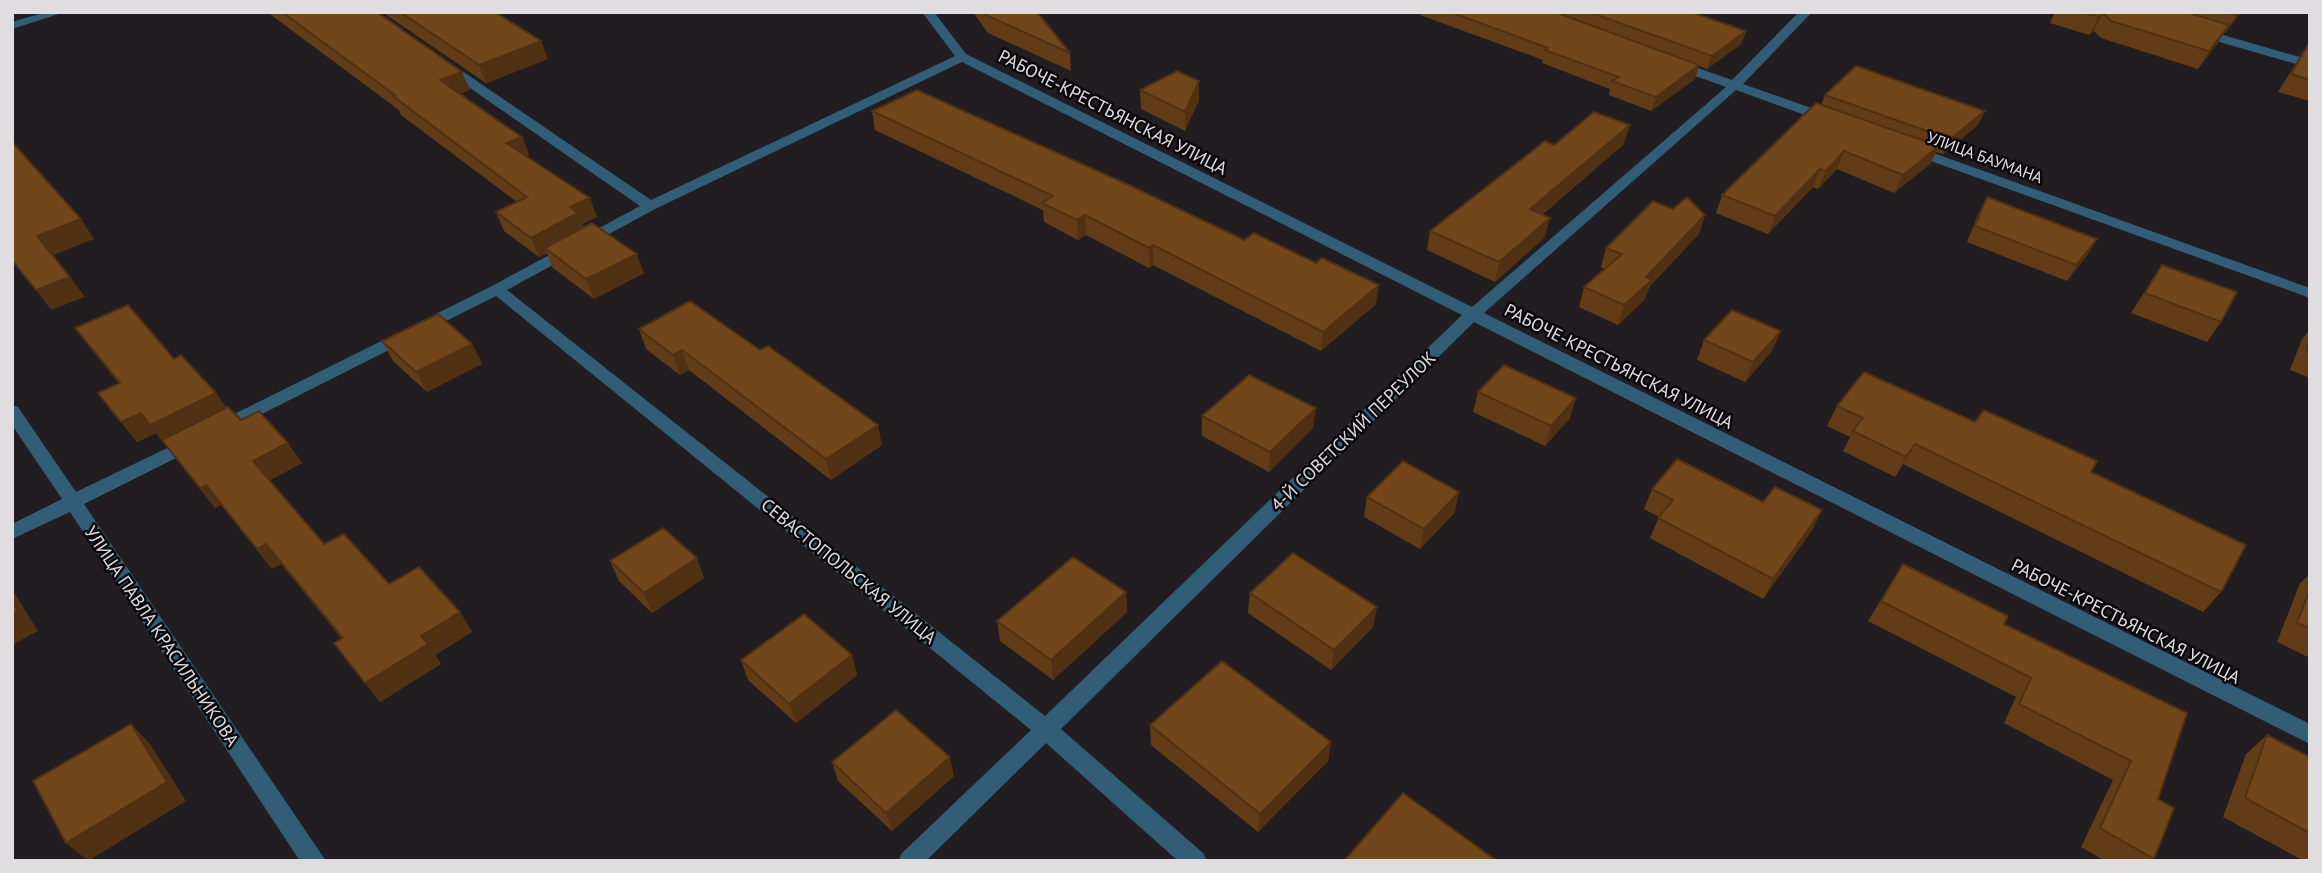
<svg xmlns="http://www.w3.org/2000/svg" width="2322" height="873" viewBox="0 0 2322 873" font-family="'PT Sans',sans-serif">
  <style>
    .lines { fill: none; stroke-linecap: round; stroke-linejoin: round }
    .minor { fill: #315d77; fill-rule: evenodd }
    .wall { fill: #623c17 }
    .shaded-wall { fill: #503113 }
    .building { fill: #72461b; stroke: #503113; stroke-width: 2 }
    .labels { text-anchor: middle; dominant-baseline: central; stroke-width: 5; stroke-linejoin: round; paint-order: stroke }
    .far-street-label { font-size: 16px; fill: #e0dde0; stroke: #0a080a }
    .street-label { font-size: 18px; fill: #e0dde0; stroke: #0a080a }
  </style>
  <rect width="100%" height="100%" fill="#211d21"/>
  <g class="lines">
    <!-- minor -->
    <g class="minor">
      <polygon points="46,12 65,12 12,29 12,22"/>
      <path d="M 922,12 L 934,12 L 966,54 L 1472,307 L 1726,87 L 1670,67 L 1670,61 L 1678,61 L 1732,80 L 1799,12 L 1812,12 L 1743,84 L 1834,116 L 1834,122 L 1824,122 L 1736,90 L 1484,313 L 2310,724 L 2310,744 L 1474,322 L 1061,729 L 1203,853 L 1207,861 L 1178,861 L 1046,743 L 926,861 L 898,861 L 902,853 L 1031,730 L 496,296 L 226,432 L 214,432 L 211,428 L 214,424 L 492,286 L 640,206 L 441,68 L 441,62 L 449,62 L 651,200 L 955,56 ZM 962,62 L 1462,315 L 1045,716 L 507,290 L 655,209 Z"/>
      <polygon points="2199,28 2310,60 2310,68 2195,35 2193,32"/>
      <polygon points="1911,145 2310,288 2310,298 1906,152 1904,149"/>
      <polygon points="12,405 18,407 76,492 186,439 198,439 201,443 198,447 84,504 326,861 300,861 70,512 12,539 12,524 62,499 12,425"/>
    </g>
  </g>
  <!-- wall -->
  <g class="wall">
    <polygon points="267,12 377,12 470,90 460,94 522,137 529,155 527,156 597,217 582,224 584,228 644,273 594,299 553,268 547,253 539,257 504,231 496,212 517,202 401,115 399,110"/>
    <polygon points="382,12 495,12 548,59 486,83"/>
    <polygon points="973,12 1037,12 1070,53 1071,71 988,33"/>
    <polygon points="1421,12 1691,12 1746,31 1741,44 1707,69 1699,66 1695,79 1651,111 1609,95 1610,89 1542,63 1543,60 1420,15"/>
    <polygon points="2055,12 2241,12 2225,33 2224,32 2198,69 2101,38 2094,31 2089,35 2050,23"/>
    <polygon points="2310,41 2310,101 2278,92"/>
    <polygon points="1199,81 1199,100 1185,131 1141,109 1140,90"/>
    <polygon points="1825,95 1985,111 1978,125 1943,154 1936,152 1930,164 1894,193 1837,169 1818,189 1813,187 1768,234 1716,213 1722,195 1821,105"/>
    <polygon points="872,111 1376,304 1321,351 1153,265 1149,268 1086,235 1078,240 1044,222 1043,210 875,130"/>
    <polygon points="1624,144 1542,215 1545,237 1495,282 1427,250 1430,231 1554,145"/>
    <polygon points="1987,197 2088,254 2067,281 1967,242 1979,212"/>
    <polygon points="1673,209 1705,215 1699,234 1650,286 1645,299 1618,325 1579,307 1584,287 1605,269 1601,267 1606,248"/>
    <polygon points="2162,265 2221,322 2207,342 2131,313"/>
    <polygon points="75,328 174,359 216,393 226,408 241,420 302,463 269,480 324,544 389,584 460,612 472,632 435,655 441,664 380,702 334,643 342,639 281,564 272,569 221,505 215,508 156,433 137,442 98,393 119,384"/>
    <polygon points="639,329 760,350 882,445 831,480 689,370 680,375 646,349"/>
    <polygon points="2310,330 2310,378 2290,370 2302,339"/>
    <polygon points="1704,340 1772,351 1745,382 1697,360"/>
    <polygon points="382,341 472,344 482,364 427,392 393,361"/>
    <polygon points="1478,392 1570,418 1545,446 1473,412"/>
    <polygon points="1837,406 1975,422 2091,472 2221,592 2203,612 1903,464 1895,477 1843,451 1850,437 1827,426"/>
    <polygon points="1202,416 1313,428 1269,472 1202,436"/>
    <polygon points="1652,489 1822,510 1812,530 1763,599 1650,538 1659,517 1644,509"/>
    <polygon points="1367,497 1455,512 1420,549 1364,517"/>
    <polygon points="610,561 704,578 652,613 619,581"/>
    <polygon points="1903,564 2004,624 2187,713 2158,799 2154,859 2152,861 2105,861 2081,847 2113,780 2004,723 2016,697 1868,621"/>
    <polygon points="2310,574 2310,658 2277,642 2300,583"/>
    <polygon points="1126,592 1127,612 1053,680 1000,641 997,621"/>
    <polygon points="1250,593 1373,627 1331,670 1248,613"/>
    <polygon points="852,655 857,675 796,723 748,680 741,660"/>
    <polygon points="1150,725 1331,742 1328,761 1258,832 1151,745"/>
    <polygon points="2267,735 2310,757 2310,861 2304,861 2223,817 2246,754"/>
    <polygon points="832,762 954,776 892,831 838,781"/>
  </g>
  <!-- shaded-wall -->
  <g class="shaded-wall">
    <polygon points="2238,12 2241,12 2225,33 2236,15"/>
    <polygon points="2103,13 2094,31 2089,35 2099,17"/>
    <polygon points="2229,25 2218,43 2198,69 2209,51"/>
    <polygon points="1746,31 1741,44 1707,69 1712,56"/>
    <polygon points="541,41 548,59 486,83 479,65"/>
    <polygon points="1699,65 1695,79 1651,111 1656,97"/>
    <polygon points="462,72 470,90 448,98 440,80"/>
    <polygon points="1199,81 1199,100 1185,131 1185,112"/>
    <polygon points="1985,111 1978,125 1943,154 1950,139"/>
    <polygon points="1630,125 1624,144 1525,229 1530,209"/>
    <polygon points="522,137 529,155 514,162 506,143"/>
    <polygon points="1939,146 1930,164 1894,193 1903,175"/>
    <polygon points="1844,151 1837,169 1818,189 1826,171"/>
    <polygon points="1820,169 1813,187 1768,234 1775,216"/>
    <polygon points="590,198 597,217 582,224 585,233 545,248 547,253 539,257 531,238 570,207"/>
    <polygon points="1085,215 1086,235 1078,240 1077,220"/>
    <polygon points="1705,215 1699,234 1650,286 1645,299 1618,325 1624,305 1646,277"/>
    <polygon points="1550,218 1545,237 1495,282 1499,262"/>
    <polygon points="81,219 94,239 51,256 37,236"/>
    <polygon points="2097,239 2088,254 2067,281 2076,265"/>
    <polygon points="1153,245 1153,265 1149,268 1149,248"/>
    <polygon points="637,254 644,273 594,299 586,279"/>
    <polygon points="70,277 85,297 51,310 36,290"/>
    <polygon points="1379,285 1376,304 1321,351 1323,332"/>
    <polygon points="1781,331 1772,351 1745,382 1753,362"/>
    <polygon points="472,344 482,364 427,392 416,372"/>
    <polygon points="682,350 689,370 680,375 673,355"/>
    <polygon points="216,393 230,413 165,445 150,425"/>
    <polygon points="1576,398 1570,418 1545,446 1551,426"/>
    <polygon points="1316,408 1313,428 1269,472 1270,452"/>
    <polygon points="141,413 156,433 137,442 121,422"/>
    <polygon points="878,425 882,445 831,480 826,459"/>
    <polygon points="288,443 302,463 267,482 253,461"/>
    <polygon points="1915,444 1903,464 1895,477 1906,457"/>
    <polygon points="206,485 221,505 215,508 200,488"/>
    <polygon points="1459,492 1455,512 1420,549 1424,529"/>
    <polygon points="1822,510 1812,530 1763,599 1773,579"/>
    <polygon points="266,544 281,564 272,569 257,549"/>
    <polygon points="697,558 704,578 652,613 644,593"/>
    <polygon points="12,589 38,631 12,645"/>
    <polygon points="1126,592 1127,612 1053,680 1051,660"/>
    <polygon points="1377,607 1373,627 1331,670 1334,650"/>
    <polygon points="460,612 472,632 435,655 441,664 380,702 365,683 421,636"/>
    <polygon points="852,655 857,675 796,723 789,704"/>
    <polygon points="131,724 150,744 186,801 88,861 66,843"/>
    <polygon points="1331,742 1328,761 1258,832 1260,814"/>
    <polygon points="950,757 954,776 892,831 886,813"/>
  </g>
  <!-- building -->
  <g class="building">
    <polygon points="282,12 377,12 462,72 440,80 522,137 506,143 590,198 570,207 578,213 531,238 496,212 527,197 393,96 395,95"/>
    <polygon points="400,12 495,12 541,41 479,65"/>
    <polygon points="984,12 1037,12 1070,53 986,15"/>
    <polygon points="1450,12 1555,12 1699,65 1656,97 1612,81 1619,77 1545,50 1548,48"/>
    <polygon points="1589,12 1691,12 1746,31 1712,56"/>
    <polygon points="2081,12 2186,12 2229,25 2209,51 2111,21 2103,13 2099,17"/>
    <polygon points="2226,12 2238,12 2236,15"/>
    <polygon points="2306,48 2310,49 2310,80 2291,74"/>
    <polygon points="1856,66 1985,111 1950,139 1825,95"/>
    <polygon points="1177,71 1199,81 1185,112 1140,90"/>
    <polygon points="917,90 1131,186 1244,240 1254,233 1316,263 1322,258 1379,285 1323,332 1153,245 1149,248 1085,215 1077,220 1042,203 1053,196 872,111"/>
    <polygon points="1816,103 1939,146 1903,175 1844,151 1826,171 1820,169 1775,216 1722,195"/>
    <polygon points="1594,112 1630,125 1530,209 1550,218 1499,262 1430,231 1545,141 1554,145"/>
    <polygon points="12,142 81,219 37,236 70,277 36,290 12,260"/>
    <polygon points="1687,197 1705,215 1646,277 1652,280 1624,305 1584,287 1622,254 1606,248 1653,201 1673,209"/>
    <polygon points="1987,197 2097,239 2076,265 1975,226"/>
    <polygon points="592,223 637,254 586,279 545,248"/>
    <polygon points="2162,265 2237,292 2221,322 2145,293"/>
    <polygon points="690,301 760,350 768,346 878,425 826,459 682,350 673,355 639,329"/>
    <polygon points="128,305 174,359 181,355 216,393 150,425 141,413 121,422 98,393 120,383 75,328"/>
    <polygon points="1732,310 1781,331 1753,362 1704,340"/>
    <polygon points="438,314 472,344 416,372 382,341"/>
    <polygon points="2310,341 2310,352 2306,350"/>
    <polygon points="1504,365 1576,398 1551,426 1478,392"/>
    <polygon points="1864,372 1975,422 1984,410 2097,461 2091,472 2246,545 2221,592 1915,444 1906,457 1853,431 1863,418 1837,406"/>
    <polygon points="1249,375 1316,408 1270,452 1202,416"/>
    <polygon points="228,407 241,420 259,411 288,443 253,461 324,544 344,534 389,584 419,567 460,612 421,636 428,644 365,683 334,643 343,638 266,544 257,549 206,485 200,488 162,440"/>
    <polygon points="1677,459 1763,502 1775,487 1822,510 1773,579 1658,518 1673,500 1652,489"/>
    <polygon points="1403,461 1459,492 1424,529 1367,497"/>
    <polygon points="663,528 697,558 644,593 610,561"/>
    <polygon points="1293,553 1377,607 1334,650 1250,593"/>
    <polygon points="1073,557 1126,592 1051,660 997,621"/>
    <polygon points="1903,564 2008,616 2004,624 2187,713 2158,799 2174,808 2154,859 2100,828 2131,761 2019,704 2031,678 1881,601"/>
    <polygon points="2310,589 2310,628 2297,623"/>
    <polygon points="12,601 18,611 12,614"/>
    <polygon points="804,614 852,655 789,704 741,660"/>
    <polygon points="1222,661 1331,742 1260,814 1150,725"/>
    <polygon points="896,710 950,757 886,813 832,762"/>
    <polygon points="131,724 167,782 66,843 33,781"/>
    <polygon points="2267,735 2310,757 2310,833 2245,798"/>
    <polygon points="1403,793 1497,861 1344,861"/>
  </g>
  <g class="labels">
    <!-- far-street labels -->
    <g class="far-street-label">
      <text transform="translate(1985 157) rotate(20)">УЛИЦА БАУМАНА</text>
    </g>
    <!-- street labels -->
    <g class="street-label">
      <text transform="translate(1113 112) rotate(27)">РАБОЧЕ-КРЕСТЬЯНСКАЯ УЛИЦА</text>
      <text transform="translate(1619 366) rotate(27)">РАБОЧЕ-КРЕСТЬЯНСКАЯ УЛИЦА</text>
      <text transform="translate(1353 431) rotate(-44)">4-Й СОВЕТСКИЙ ПЕРЕУЛОК</text>
      <text transform="translate(849 571) rotate(39)">СЕВАСТОПОЛЬСКАЯ УЛИЦА</text>
      <text transform="translate(2126 621) rotate(27)">РАБОЧЕ-КРЕСТЬЯНСКАЯ УЛИЦА</text>
      <text transform="translate(162 636) rotate(56)">УЛИЦА ПАВЛА КРАСИЛЬНИКОВА</text>
    </g>
  </g>
  <!-- border -->
  <rect width="2322" height="873" fill="none" stroke="#e0dde0" stroke-width="28"/>
</svg>
